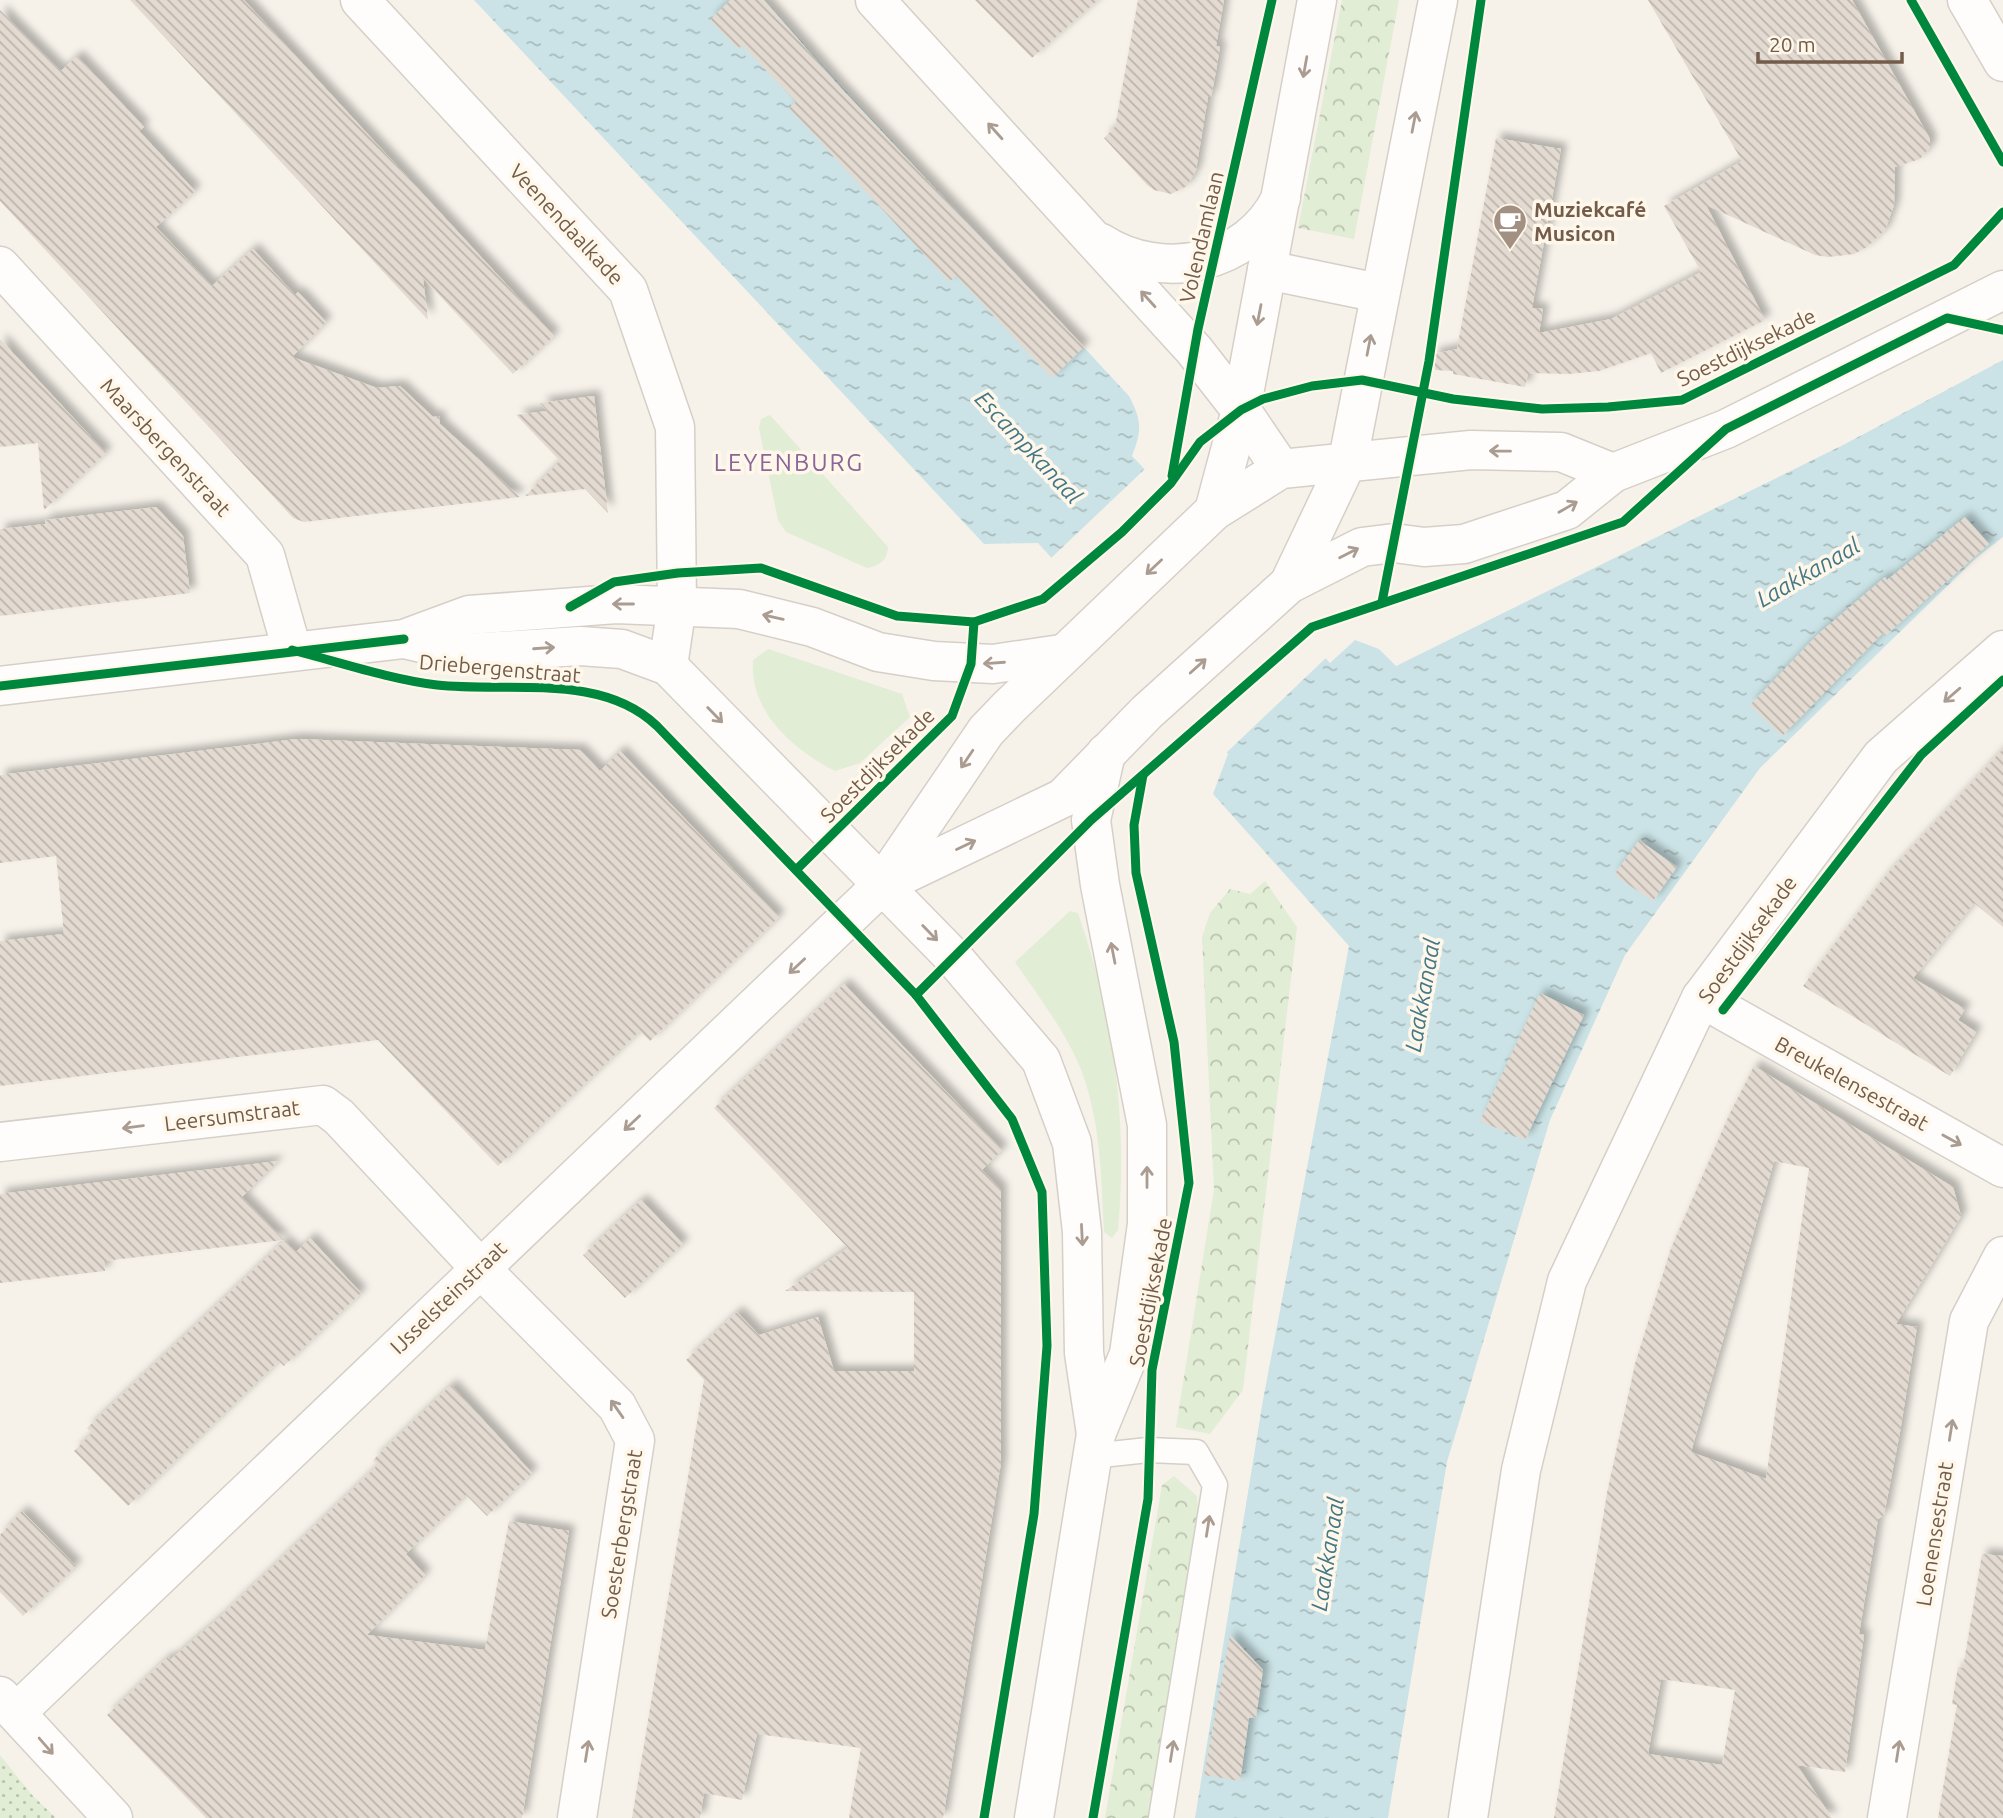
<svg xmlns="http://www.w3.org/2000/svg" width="2003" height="1818" viewBox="0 0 2003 1818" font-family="Ubuntu,sans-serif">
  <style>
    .grass { fill: #e1edd5 }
    .forest { fill: url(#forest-crowns) }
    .park { fill: url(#park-dots) }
    .water { fill: url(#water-ripples) }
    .pier { fill: #f6f2ea }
    .building { fill: url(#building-back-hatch); fill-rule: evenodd; filter: url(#shadow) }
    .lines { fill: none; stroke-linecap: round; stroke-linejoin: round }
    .lane-casing { stroke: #d4cfc7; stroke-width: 27 }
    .street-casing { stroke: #d4cfc7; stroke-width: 41 }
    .secondary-casing { stroke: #d6cfc8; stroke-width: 41 }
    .lane { stroke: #fefdfc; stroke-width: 24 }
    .street { stroke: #fefdfc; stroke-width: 38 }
    .secondary { stroke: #fefdfc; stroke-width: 38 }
    .cycleway-casing { stroke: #fff8ea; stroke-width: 13 }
    .cycleway { stroke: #00873e; stroke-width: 9 }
    .oneway { stroke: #ab9c91 }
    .labels { text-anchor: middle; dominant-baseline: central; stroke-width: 7; stroke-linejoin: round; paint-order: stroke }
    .poi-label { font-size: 21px; font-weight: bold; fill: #745c4a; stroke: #fff8ea; text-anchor: start }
    .street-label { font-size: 21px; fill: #745c4a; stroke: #fff8ea }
    .water-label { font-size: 23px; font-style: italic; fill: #447887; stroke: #fff8ea }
    .quarter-label { font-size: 24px; letter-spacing: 2px; fill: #8a6597; stroke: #fff8ea }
  </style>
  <defs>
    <pattern id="forest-crowns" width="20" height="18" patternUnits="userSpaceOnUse" patternTransform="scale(1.75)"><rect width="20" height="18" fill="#e1edd5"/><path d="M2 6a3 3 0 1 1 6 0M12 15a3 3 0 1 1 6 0" fill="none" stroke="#bbc3af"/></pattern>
    <pattern id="park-dots" width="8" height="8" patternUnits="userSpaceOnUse" patternTransform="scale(1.75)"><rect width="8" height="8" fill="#e1edd5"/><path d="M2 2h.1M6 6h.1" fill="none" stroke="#bbc3af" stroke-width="1.8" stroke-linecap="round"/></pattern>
    <pattern id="water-ripples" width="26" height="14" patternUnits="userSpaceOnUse" patternTransform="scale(1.75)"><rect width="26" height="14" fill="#cbe3e6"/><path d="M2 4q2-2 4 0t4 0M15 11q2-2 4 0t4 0" fill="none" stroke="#a9bbbc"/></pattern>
    <pattern id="building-back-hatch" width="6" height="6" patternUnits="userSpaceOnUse" patternTransform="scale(1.75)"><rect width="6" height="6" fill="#e3dbd1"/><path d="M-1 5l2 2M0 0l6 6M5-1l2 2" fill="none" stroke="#bdb5ac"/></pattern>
    <filter id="shadow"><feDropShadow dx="6" dy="-6" stdDeviation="3.5" flood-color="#0004"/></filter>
  </defs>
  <rect width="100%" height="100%" fill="#f6f2ea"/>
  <!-- grass -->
  <g class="grass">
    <path d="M 770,415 L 888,547 C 887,561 880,565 867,568 L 786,532 L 778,520 L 759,428 L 761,419 Z"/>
    <path d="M 768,649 L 902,694 L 910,717 L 860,763 L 835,771 C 792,749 749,711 753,660 Z"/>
    <path d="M 1070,911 L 1078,913 C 1114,1017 1128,1120 1118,1230 L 1112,1238 L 1104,1232 C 1101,1173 1101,1113 1076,1058 C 1060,1024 1036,993 1015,962 Z"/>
  </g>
  <!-- forest -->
  <g class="forest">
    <polygon points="1342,0 1399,0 1354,239 1298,228"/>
    <polygon points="1265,881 1297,927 1243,1390 1210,1434 1176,1427 1214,1189 1202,937 1210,913 1230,889 1250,894"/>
    <polygon points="1174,1476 1197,1496 1198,1509 1148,1818 1105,1818 1162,1485"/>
  </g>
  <!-- park -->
  <polygon class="park" points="0,1755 32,1795 56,1818 0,1818"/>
  <!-- water -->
  <path class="water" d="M 474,0 L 765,0 L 843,88 L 1129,396 C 1142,421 1142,430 1132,456 L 1330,663 L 1355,640 L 1379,649 L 1396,666 L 1845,444 L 2003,360 L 2003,537 L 1976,558 L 1760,768 L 1625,955 L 1550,1120 L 1447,1462 L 1388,1818 L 1195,1818 L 1263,1400 L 1349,946 L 1213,794 L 1228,754 L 1038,543 L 984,544 Z"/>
  <!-- pier -->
  <polygon class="pier" points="1147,467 1328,656 1224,755 1048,561"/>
  <!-- building -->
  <g class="building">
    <polygon points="130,0 244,0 554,336 513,374 423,278 428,320"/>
    <polygon points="730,0 764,0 841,88 1084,347 1052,378 956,276 949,282 789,108 796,102 742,45 738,49 710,20"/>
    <polygon points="975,0 1098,0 1032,58"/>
    <polygon points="1138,0 1224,0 1216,46 1220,47 1216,71 1211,97 1208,97 1196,170 1187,186 1171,194 1154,190 1147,185 1104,138 1115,127"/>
    <polygon points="1648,0 1852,0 1930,139 1930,147 1920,159 1895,167 1894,205 1885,230 1867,247 1854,254 1828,257 1815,255 1706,205 1765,320 1661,373 1651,353 1599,371 1568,374 1528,373 1525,387 1453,374 1453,371 1435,370 1433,354 1457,349 1496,138 1561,149 1532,308 1543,309 1539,333 1611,319 1701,272 1664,206 1742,161"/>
    <polygon points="0,10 61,71 77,56 144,127 139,131 195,191 156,227 212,286 253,249 295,295 298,292 326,322 292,357 377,388 400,386 433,417 439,416 440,424 520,497 304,522 293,518 0,201"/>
    <polygon points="0,339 106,453 44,510 38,443 0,447"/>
    <polygon points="594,396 608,513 585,489 525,496 560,461 516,415 547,411 540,403"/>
    <polygon points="156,507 183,536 190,593 0,616 0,529 45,524 45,520"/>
    <polygon points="1965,517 1989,544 1885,636 1883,633 1782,736 1750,705 1818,634 1885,577 1887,580"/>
    <polygon points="297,739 580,750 600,771 620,751 779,917 650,1041 640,1031 498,1166 378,1040 0,1086 0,941 64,934 56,856 0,863 0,775"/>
    <polygon points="2003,749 2003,927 1974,903 1913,978 1965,1009 1958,1020 1976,1032 1950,1076 1803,986 1886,875"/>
    <polygon points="1639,840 1677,867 1653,901 1614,875"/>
    <polygon points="844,984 1002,1150 982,1170 1001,1190 1001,1463 943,1818 849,1818 861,1748 757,1734 742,1800 704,1793 700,1818 632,1818 704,1380 686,1360 737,1312 759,1335 818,1317 834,1371 914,1371 914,1292 785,1291 848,1248 714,1108"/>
    <polygon points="1540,993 1584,1015 1525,1140 1480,1121"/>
    <path d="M 1754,1066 L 1953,1187 L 1961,1216 L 1896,1324 L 1917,1327 L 1900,1432 L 1884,1515 L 1878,1519 L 1859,1634 L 1864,1635 L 1845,1772 L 1797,1765 L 1832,1818 L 1554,1818 L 1607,1493 L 1635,1364 L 1671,1248 L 1729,1115 ZM 1774,1161 L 1809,1168 L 1766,1479 L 1691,1452 ZM 1661,1679 L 1735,1690 L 1722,1765 L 1648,1754 Z"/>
    <polygon points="278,1161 242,1197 284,1240 104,1261 105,1271 0,1283 0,1194"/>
    <polygon points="641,1200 683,1244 625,1298 583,1255"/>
    <polygon points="310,1238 361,1293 284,1366 279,1361 128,1506 74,1451 92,1433 87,1428 284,1241 296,1252"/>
    <polygon points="451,1385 532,1473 487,1516 466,1495 406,1554 425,1575 367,1635 485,1650 509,1521 569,1531 522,1818 206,1818 107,1715 168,1657 170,1660 219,1618 378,1465 373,1460"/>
    <polygon points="22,1511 76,1566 23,1616 0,1592 0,1535"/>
    <polygon points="1982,1554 2003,1556 2003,1818 1938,1818 1957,1705 1952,1704 1958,1667 1963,1668"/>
    <polygon points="1230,1635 1263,1670 1256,1717 1249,1718 1240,1781 1204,1775"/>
  </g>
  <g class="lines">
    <!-- lane casing -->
    <g class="lane-casing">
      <polyline id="lane" points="1092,1456 1148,1450 1196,1452 1215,1485 1161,1818"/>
    </g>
    <!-- street casing -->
    <g class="street-casing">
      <g id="street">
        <polyline points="360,0 628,290 675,427 677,605 668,666"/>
        <polyline points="875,0 1194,350 1241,410 1281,469"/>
        <path d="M 1101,243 C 1162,282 1248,265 1281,198"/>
        <polyline points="0,266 265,555 292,650"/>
        <polyline points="1267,270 1379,293"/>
        <polyline points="1701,998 2003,1168"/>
        <polyline points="0,1142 323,1105 339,1117 479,1267 617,1406 635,1440 577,1818"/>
        <polyline points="0,1696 113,1818"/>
        <polyline points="17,1712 882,885"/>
        <polyline points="1468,1818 1521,1470 1567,1281 1701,998 1881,757 2003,650"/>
        <polyline points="1887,1818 1969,1321 2003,1256"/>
      </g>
    </g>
    <!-- secondary casing -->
    <g class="secondary-casing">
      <g id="secondary">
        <polyline points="1967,0 2003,62"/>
        <polyline points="1214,511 1241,410 1317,0"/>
        <polyline points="1289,584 1348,460 1438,0"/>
        <polyline points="404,639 466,653 580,646 622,649 668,666 953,957 1041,1060 1072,1143 1082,1232 1084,1353 1096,1434"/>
        <polyline points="0,686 404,639 469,615 616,604 739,609 812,627 878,652 934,661 993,664 1061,654"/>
        <polyline points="882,884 986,731 1009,707 1214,511 1281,469 1471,450 1561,452 1613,473"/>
        <polyline points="882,885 1063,798 1147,712 1289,584 1362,547 1394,543 1424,547 1464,544 1567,510 1613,473 1726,429 2003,290"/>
        <polyline points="1034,1818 1096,1434 1129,1354 1147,1224 1147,1125 1100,885 1091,820 1106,753"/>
      </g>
    </g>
    <!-- lane -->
    <use href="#lane" class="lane"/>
    <!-- street -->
    <use href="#street" class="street"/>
    <!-- secondary -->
    <use href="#secondary" class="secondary"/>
    <!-- cycleway casing -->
    <g class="cycleway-casing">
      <g id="cycleway">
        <polyline points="1911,0 2003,162"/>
        <polyline points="1172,476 1198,329 1272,0"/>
        <polyline points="1382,602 1429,361 1481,0"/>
        <polyline points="570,607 614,582 678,573 761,568 897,616 974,622 1043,599 1122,532 1171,483 1200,442 1241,410 1263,399 1312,386 1362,380 1453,399 1542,409 1608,407 1682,400 1954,265 2003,212"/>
        <path d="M 292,650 C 339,662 389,679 437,685 C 509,693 601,672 657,726 L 916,995 L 1012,1119 L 1042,1192 L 1047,1346 L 1034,1514 L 984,1818"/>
        <polyline points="0,686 404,639"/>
        <polyline points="797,869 952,716 971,664 974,622"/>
        <polyline points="916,995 1091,820 1312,627 1623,522 1726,429 1947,318 2003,330"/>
        <polyline points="1723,1010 1921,755 2003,680"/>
        <polyline points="1093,1818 1148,1499 1152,1370 1189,1183 1174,1042 1136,873 1134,825 1143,775"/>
      </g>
    </g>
    <!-- cycleway -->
    <use href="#cycleway" class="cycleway"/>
  </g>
  <!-- one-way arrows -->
  <defs><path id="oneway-shaft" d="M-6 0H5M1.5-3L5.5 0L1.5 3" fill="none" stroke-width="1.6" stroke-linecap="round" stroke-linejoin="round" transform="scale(1.75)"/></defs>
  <g class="oneway">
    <use href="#oneway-shaft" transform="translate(1305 67) rotate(100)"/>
    <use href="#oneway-shaft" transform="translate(1414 122) rotate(-79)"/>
    <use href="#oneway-shaft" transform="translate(995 131) rotate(-132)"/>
    <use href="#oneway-shaft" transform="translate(1148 299) rotate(-132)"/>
    <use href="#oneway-shaft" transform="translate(1259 315) rotate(101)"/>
    <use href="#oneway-shaft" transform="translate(1369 345) rotate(-79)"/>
    <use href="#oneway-shaft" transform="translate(1500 451) rotate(-179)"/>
    <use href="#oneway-shaft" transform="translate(1568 507) rotate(-30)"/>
    <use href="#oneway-shaft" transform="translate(1349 553) rotate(-27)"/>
    <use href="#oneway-shaft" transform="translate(1154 567) rotate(137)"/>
    <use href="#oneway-shaft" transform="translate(623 604) rotate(-180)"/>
    <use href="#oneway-shaft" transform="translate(773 617) rotate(-167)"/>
    <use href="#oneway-shaft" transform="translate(544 648) rotate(-4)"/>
    <use href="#oneway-shaft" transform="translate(994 663) rotate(176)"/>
    <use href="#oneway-shaft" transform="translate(1198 666) rotate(-42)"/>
    <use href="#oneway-shaft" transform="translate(1952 695) rotate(139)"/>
    <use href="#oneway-shaft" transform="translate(715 715) rotate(46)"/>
    <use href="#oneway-shaft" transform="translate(967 759) rotate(124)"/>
    <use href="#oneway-shaft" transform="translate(966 845) rotate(-25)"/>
    <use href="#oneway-shaft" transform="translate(930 933) rotate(46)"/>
    <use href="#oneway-shaft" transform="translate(1113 953) rotate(-101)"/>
    <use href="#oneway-shaft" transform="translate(797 966) rotate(137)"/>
    <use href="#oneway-shaft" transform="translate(632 1123) rotate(137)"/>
    <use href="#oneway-shaft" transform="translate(133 1127) rotate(173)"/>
    <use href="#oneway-shaft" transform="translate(1952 1140) rotate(29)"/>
    <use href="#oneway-shaft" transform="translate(1147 1177) rotate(-90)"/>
    <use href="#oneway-shaft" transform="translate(1082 1235) rotate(87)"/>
    <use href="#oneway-shaft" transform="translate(617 1409) rotate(-125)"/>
    <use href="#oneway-shaft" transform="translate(1951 1430) rotate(-81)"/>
    <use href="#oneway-shaft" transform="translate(1208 1526) rotate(-81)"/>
    <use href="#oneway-shaft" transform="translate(46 1746) rotate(49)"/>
    <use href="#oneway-shaft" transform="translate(587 1751) rotate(-81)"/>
    <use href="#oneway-shaft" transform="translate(1172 1751) rotate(-81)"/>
    <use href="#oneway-shaft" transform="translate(1898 1751) rotate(-81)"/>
  </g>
  <!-- icons -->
  <defs>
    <g id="cafe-pin" transform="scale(1.75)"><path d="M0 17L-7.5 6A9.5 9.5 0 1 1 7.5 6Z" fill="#a29082" stroke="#fff8ea"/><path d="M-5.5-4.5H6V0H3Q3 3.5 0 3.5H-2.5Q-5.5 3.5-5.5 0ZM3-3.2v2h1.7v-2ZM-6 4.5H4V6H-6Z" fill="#fff"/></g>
  </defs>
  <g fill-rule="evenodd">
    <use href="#cafe-pin" x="1510" y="221"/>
  </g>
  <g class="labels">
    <!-- poi labels -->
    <g class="poi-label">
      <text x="1534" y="209">Muziekcafé<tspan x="1534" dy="24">Musicon</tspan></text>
    </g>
    <!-- street labels -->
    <g class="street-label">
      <text transform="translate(567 224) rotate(47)">Veenendaalkade</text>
      <text transform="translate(1201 237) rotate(-77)">Volendamlaan</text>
      <text transform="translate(1746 347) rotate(-26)">Soestdijksekade</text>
      <text transform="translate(166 447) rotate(47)">Maarsbergenstraat</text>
      <text transform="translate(500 668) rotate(5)">Driebergenstraat</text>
      <text transform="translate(877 765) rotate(-45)">Soestdijksekade</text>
      <text transform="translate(1747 939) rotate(-54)">Soestdijksekade</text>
      <text transform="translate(1852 1083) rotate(29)">Breukelensestraat</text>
      <text transform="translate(232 1115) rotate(-7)">Leersumstraat</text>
      <text transform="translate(1150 1292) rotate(-79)">Soestdijksekade</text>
      <text transform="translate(448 1297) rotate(-44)">IJsselsteinstraat</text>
      <text transform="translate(621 1534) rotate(-81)">Soesterbergstraat</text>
      <text transform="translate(1934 1534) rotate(-81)">Loenensestraat</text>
    </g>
    <!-- water labels -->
    <g class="water-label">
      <text transform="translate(1029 447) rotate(47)">Escampkanaal</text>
      <text transform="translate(1808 572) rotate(-30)">Laakkanaal</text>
      <text transform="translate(1422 995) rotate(-80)">Laakkanaal</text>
      <text transform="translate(1327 1554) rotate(-81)">Laakkanaal</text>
    </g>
    <!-- quarter labels -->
    <g class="quarter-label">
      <text x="789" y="462">LEYENBURG</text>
    </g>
  </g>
  <!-- scale -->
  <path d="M1758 52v10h144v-10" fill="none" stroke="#745c4a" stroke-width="3.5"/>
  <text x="1769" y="52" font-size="21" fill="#745c4a" stroke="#fff8ea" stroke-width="5" paint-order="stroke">20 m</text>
</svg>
